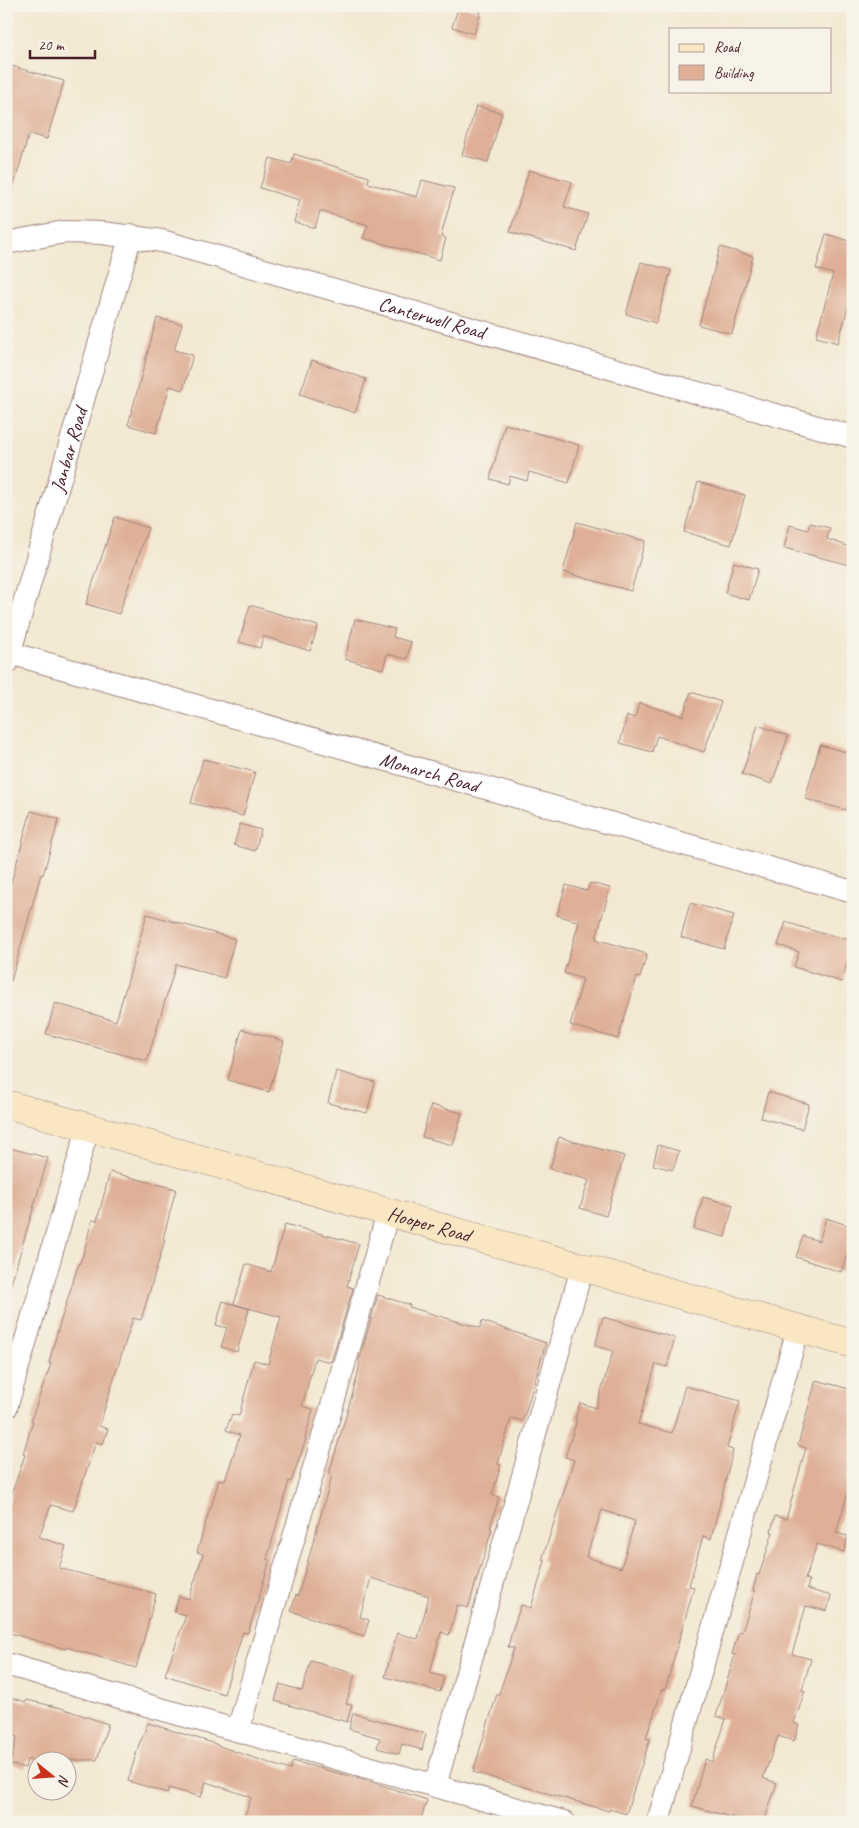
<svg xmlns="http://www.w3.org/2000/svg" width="859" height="1828" viewBox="0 0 859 1828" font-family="Caveat,sans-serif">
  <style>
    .building { fill: #dfb097; fill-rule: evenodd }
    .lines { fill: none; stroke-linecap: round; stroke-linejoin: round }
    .street-casing { stroke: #9e847e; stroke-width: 24 }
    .secondary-casing { stroke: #9e847e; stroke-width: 29 }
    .street { stroke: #fff; stroke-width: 22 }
    .secondary { stroke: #f9e7c3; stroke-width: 28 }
    .labels { text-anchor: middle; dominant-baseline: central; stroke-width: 4.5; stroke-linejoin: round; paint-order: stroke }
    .street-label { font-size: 20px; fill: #4a1f2b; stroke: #f7f3e8 }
  </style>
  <rect width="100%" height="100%" fill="#f7f3e8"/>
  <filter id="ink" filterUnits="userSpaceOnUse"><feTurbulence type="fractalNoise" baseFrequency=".02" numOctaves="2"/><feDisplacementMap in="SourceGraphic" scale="10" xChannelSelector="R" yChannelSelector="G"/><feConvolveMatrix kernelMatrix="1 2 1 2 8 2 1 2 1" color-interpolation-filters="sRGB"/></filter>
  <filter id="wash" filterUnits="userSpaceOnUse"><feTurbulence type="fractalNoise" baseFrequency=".0096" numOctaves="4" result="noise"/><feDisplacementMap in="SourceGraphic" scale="20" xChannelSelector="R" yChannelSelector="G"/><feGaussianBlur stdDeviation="1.12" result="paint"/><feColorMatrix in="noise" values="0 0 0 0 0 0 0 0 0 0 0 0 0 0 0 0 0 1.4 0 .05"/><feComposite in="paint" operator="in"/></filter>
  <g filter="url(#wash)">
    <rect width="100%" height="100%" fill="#f3e8d2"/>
    <g id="blocks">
      <!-- building -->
      <g class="building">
        <polygon points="459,6 465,6 481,12 474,34 452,27"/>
        <polygon points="11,66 64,81 47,139 29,134 11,195 6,194 6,82"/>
        <polygon points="476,106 502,113 488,162 462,155"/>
        <polygon points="294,154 369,177 368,183 417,197 422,180 454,188 441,236 446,238 440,260 363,238 368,225 320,211 315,228 294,222 300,200 260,188 270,158 291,164"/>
        <polygon points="529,170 572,182 564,207 588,214 576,251 510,232"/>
        <polygon points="826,234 853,242 853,290 838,343 816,337 833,274 816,269"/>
        <polygon points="720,247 753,256 732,334 699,325"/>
        <polygon points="641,262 671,270 656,323 626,314"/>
        <polygon points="157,318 182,324 174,350 193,355 183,390 170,386 156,433 128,425"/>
        <polygon points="312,360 366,379 355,413 300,394"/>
        <polygon points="505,424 579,445 569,483 529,472 527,481 510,476 508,484 490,479"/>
        <polygon points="698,482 745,495 731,545 684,532"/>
        <polygon points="115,517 148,528 119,614 86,604"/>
        <polygon points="577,522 645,541 631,591 563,572"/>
        <polygon points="810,523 830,528 827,539 853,548 853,566 784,548 790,525 808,530"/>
        <polygon points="734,562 758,569 749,600 725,593"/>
        <polygon points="250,605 318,626 310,651 263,636 260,648 239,642"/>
        <polygon points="355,619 395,629 393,637 411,642 407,659 387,654 383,669 345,659"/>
        <polygon points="691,692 721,702 704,752 657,736 652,752 620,743 627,716 635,718 639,703 683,716"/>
        <polygon points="758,725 788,736 772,784 742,774"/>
        <polygon points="820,745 853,754 853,785 846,810 805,799"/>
        <polygon points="203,759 255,772 243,816 191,803"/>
        <polygon points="31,811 59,819 43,875 41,874 11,981 6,980 6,901"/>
        <polygon points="240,824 261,830 255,851 234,845"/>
        <polygon points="590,883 610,888 596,939 647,954 640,978 637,977 618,1039 570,1025 583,979 564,973 579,922 557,915 566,885 587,891"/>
        <polygon points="690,903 734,915 724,949 681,937"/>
        <polygon points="147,914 235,939 224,978 176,964 147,1061 46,1034 55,1003 116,1021"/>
        <polygon points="786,922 823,934 823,933 853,941 842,982 794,967 799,952 778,945"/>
        <polygon points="242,1029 284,1041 269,1092 228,1080"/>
        <polygon points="336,1071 375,1082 367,1113 328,1103"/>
        <polygon points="768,1092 809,1104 802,1129 761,1118"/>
        <polygon points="431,1105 462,1113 453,1145 422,1137"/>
        <polygon points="559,1137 624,1156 606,1216 580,1208 589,1180 550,1169"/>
        <polygon points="658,1145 679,1151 673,1170 653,1165"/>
        <polygon points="6,1147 48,1158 11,1284 6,1284"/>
        <polygon points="110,1172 176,1189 163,1239 165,1240 141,1320 133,1318 99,1426 108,1429 103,1444 96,1442 73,1511 51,1505 39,1537 66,1546 59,1568 156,1594 136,1668 66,1647 66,1649 6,1632 6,1510 25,1455 23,1454 33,1421 31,1420 51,1364 49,1363 57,1333 77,1269 83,1255 92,1220 97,1221"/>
        <polygon points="703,1197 733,1205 725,1237 694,1229"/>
        <polygon points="826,1218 853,1227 853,1237 841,1272 796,1257 803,1236 819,1241"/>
        <polygon points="285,1224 359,1244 347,1286 353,1288 331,1362 315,1358 302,1406 313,1409 305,1438 306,1439 291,1482 289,1481 267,1559 270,1560 248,1633 243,1632 224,1694 165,1675 186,1615 174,1612 179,1596 189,1599 203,1554 197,1552 210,1508 211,1508 219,1479 225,1480 240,1435 226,1430 232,1414 239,1416 254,1360 268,1364 281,1317 234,1304 246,1264 271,1272"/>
        <polygon points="378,1295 410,1305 409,1307 480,1328 482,1321 546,1343 523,1421 511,1418 498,1464 501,1465 492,1495 499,1497 490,1528 492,1529 468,1608 457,1605 449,1635 441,1632 430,1673 444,1677 440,1692 385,1677 397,1633 418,1639 429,1596 371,1578 360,1617 369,1620 364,1636 291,1611 296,1595 298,1596 332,1475 329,1474 357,1378 360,1362 359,1361"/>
        <polygon points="223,1301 249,1309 237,1352 221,1347 227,1328 216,1325"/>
        <path d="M 603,1317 L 675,1338 L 667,1367 L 656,1364 L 638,1424 L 672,1433 L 685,1386 L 740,1401 L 727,1448 L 733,1450 L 711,1539 L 703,1536 L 689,1586 L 694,1587 L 665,1690 L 662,1689 L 646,1738 L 650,1739 L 626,1814 L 610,1809 L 609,1811 L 473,1772 L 497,1694 L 499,1694 L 514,1648 L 508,1647 L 512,1631 L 521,1605 L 531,1608 L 545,1561 L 542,1560 L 574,1460 L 565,1457 L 577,1420 L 575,1419 L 580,1403 L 596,1408 L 613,1351 L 595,1346 ZM 602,1510 L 635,1521 L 621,1568 L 586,1557 Z"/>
        <polygon points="816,1380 853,1390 853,1475 836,1533 848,1536 844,1552 817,1544 805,1579 809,1580 807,1589 831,1596 827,1611 806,1606 792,1654 811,1659 802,1690 805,1691 794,1723 799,1725 794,1741 778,1736 763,1778 777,1783 764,1822 748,1822 692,1806 705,1759 712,1762 726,1719 716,1716 735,1655 732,1654 739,1631 742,1632 755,1591 753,1591 757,1574 759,1575 773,1532 771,1532 775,1516 786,1519 806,1448 798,1445"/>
        <polygon points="311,1661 355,1674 346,1704 352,1705 347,1722 275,1701 280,1684 302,1691"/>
        <polygon points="6,1696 26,1702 27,1700 61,1708 108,1724 97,1760 27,1760 25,1768 10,1764 17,1737 6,1734"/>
        <polygon points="353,1713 426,1734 422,1750 402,1744 399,1754 377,1748 380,1738 349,1729"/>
        <polygon points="148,1723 216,1744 216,1745 290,1770 293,1761 375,1783 427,1800 420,1822 243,1822 251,1797 206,1782 201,1797 169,1788 167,1793 128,1781 140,1741 141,1741"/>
      </g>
    </g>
  </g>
  <g filter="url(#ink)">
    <use href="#blocks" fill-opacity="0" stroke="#9e847e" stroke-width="1"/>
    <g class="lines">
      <!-- street casing -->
      <g class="street-casing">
        <g id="street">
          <path id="s1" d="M 6,243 L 64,232 L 102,233 L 162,241 L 853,437"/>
          <path id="s2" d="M 6,652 L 853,892"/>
          <path id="s3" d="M 6,665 L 131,235"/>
          <polyline points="6,1408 88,1128"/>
          <polyline points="6,1664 157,1708 564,1822"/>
          <polyline points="238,1730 388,1213"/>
          <polyline points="435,1786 582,1268"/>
          <polyline points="658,1822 798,1329"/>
        </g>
      </g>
      <!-- secondary casing -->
      <g class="secondary-casing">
        <g id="secondary">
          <path id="s4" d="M 6,1104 L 853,1344"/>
        </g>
      </g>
      <!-- street -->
      <use href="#street" class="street"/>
      <!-- secondary -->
      <use href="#secondary" class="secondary"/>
    </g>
  </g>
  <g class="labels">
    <!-- street labels -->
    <g class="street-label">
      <text stroke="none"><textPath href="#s1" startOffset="438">Canterwell Road</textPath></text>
      <text stroke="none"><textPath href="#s3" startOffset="224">Janbar Road</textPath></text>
      <text stroke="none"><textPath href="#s2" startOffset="440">Monarch Road</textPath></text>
      <text stroke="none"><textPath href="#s4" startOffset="440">Hooper Road</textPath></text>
    </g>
  </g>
  <!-- margin -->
  <rect width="859" height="1828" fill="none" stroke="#f7f3e8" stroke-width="25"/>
  <!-- legend -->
  <rect x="669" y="28" width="162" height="65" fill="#f7f3e8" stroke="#b29e9c"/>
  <rect x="679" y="44" width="25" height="8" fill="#f9e7c3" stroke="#b29e9c"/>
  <text x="714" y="52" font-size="15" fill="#4a1f2b">Road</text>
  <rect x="679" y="65" width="25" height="15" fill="#dfb097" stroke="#b29e9c"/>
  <text x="714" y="78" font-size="15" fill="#4a1f2b">Building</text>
  <!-- north arrow -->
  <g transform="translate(52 1776) rotate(107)"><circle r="24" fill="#f7f3e8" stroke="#b29e9c"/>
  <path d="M0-4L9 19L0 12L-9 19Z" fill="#c8321e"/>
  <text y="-8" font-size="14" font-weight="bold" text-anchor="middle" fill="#4a1f2b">N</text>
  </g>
  <!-- scale -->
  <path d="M30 50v8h65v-8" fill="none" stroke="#4a1f2b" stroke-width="2.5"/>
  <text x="38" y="50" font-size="15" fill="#4a1f2b" stroke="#f7f3e8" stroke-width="4" paint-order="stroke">20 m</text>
</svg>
